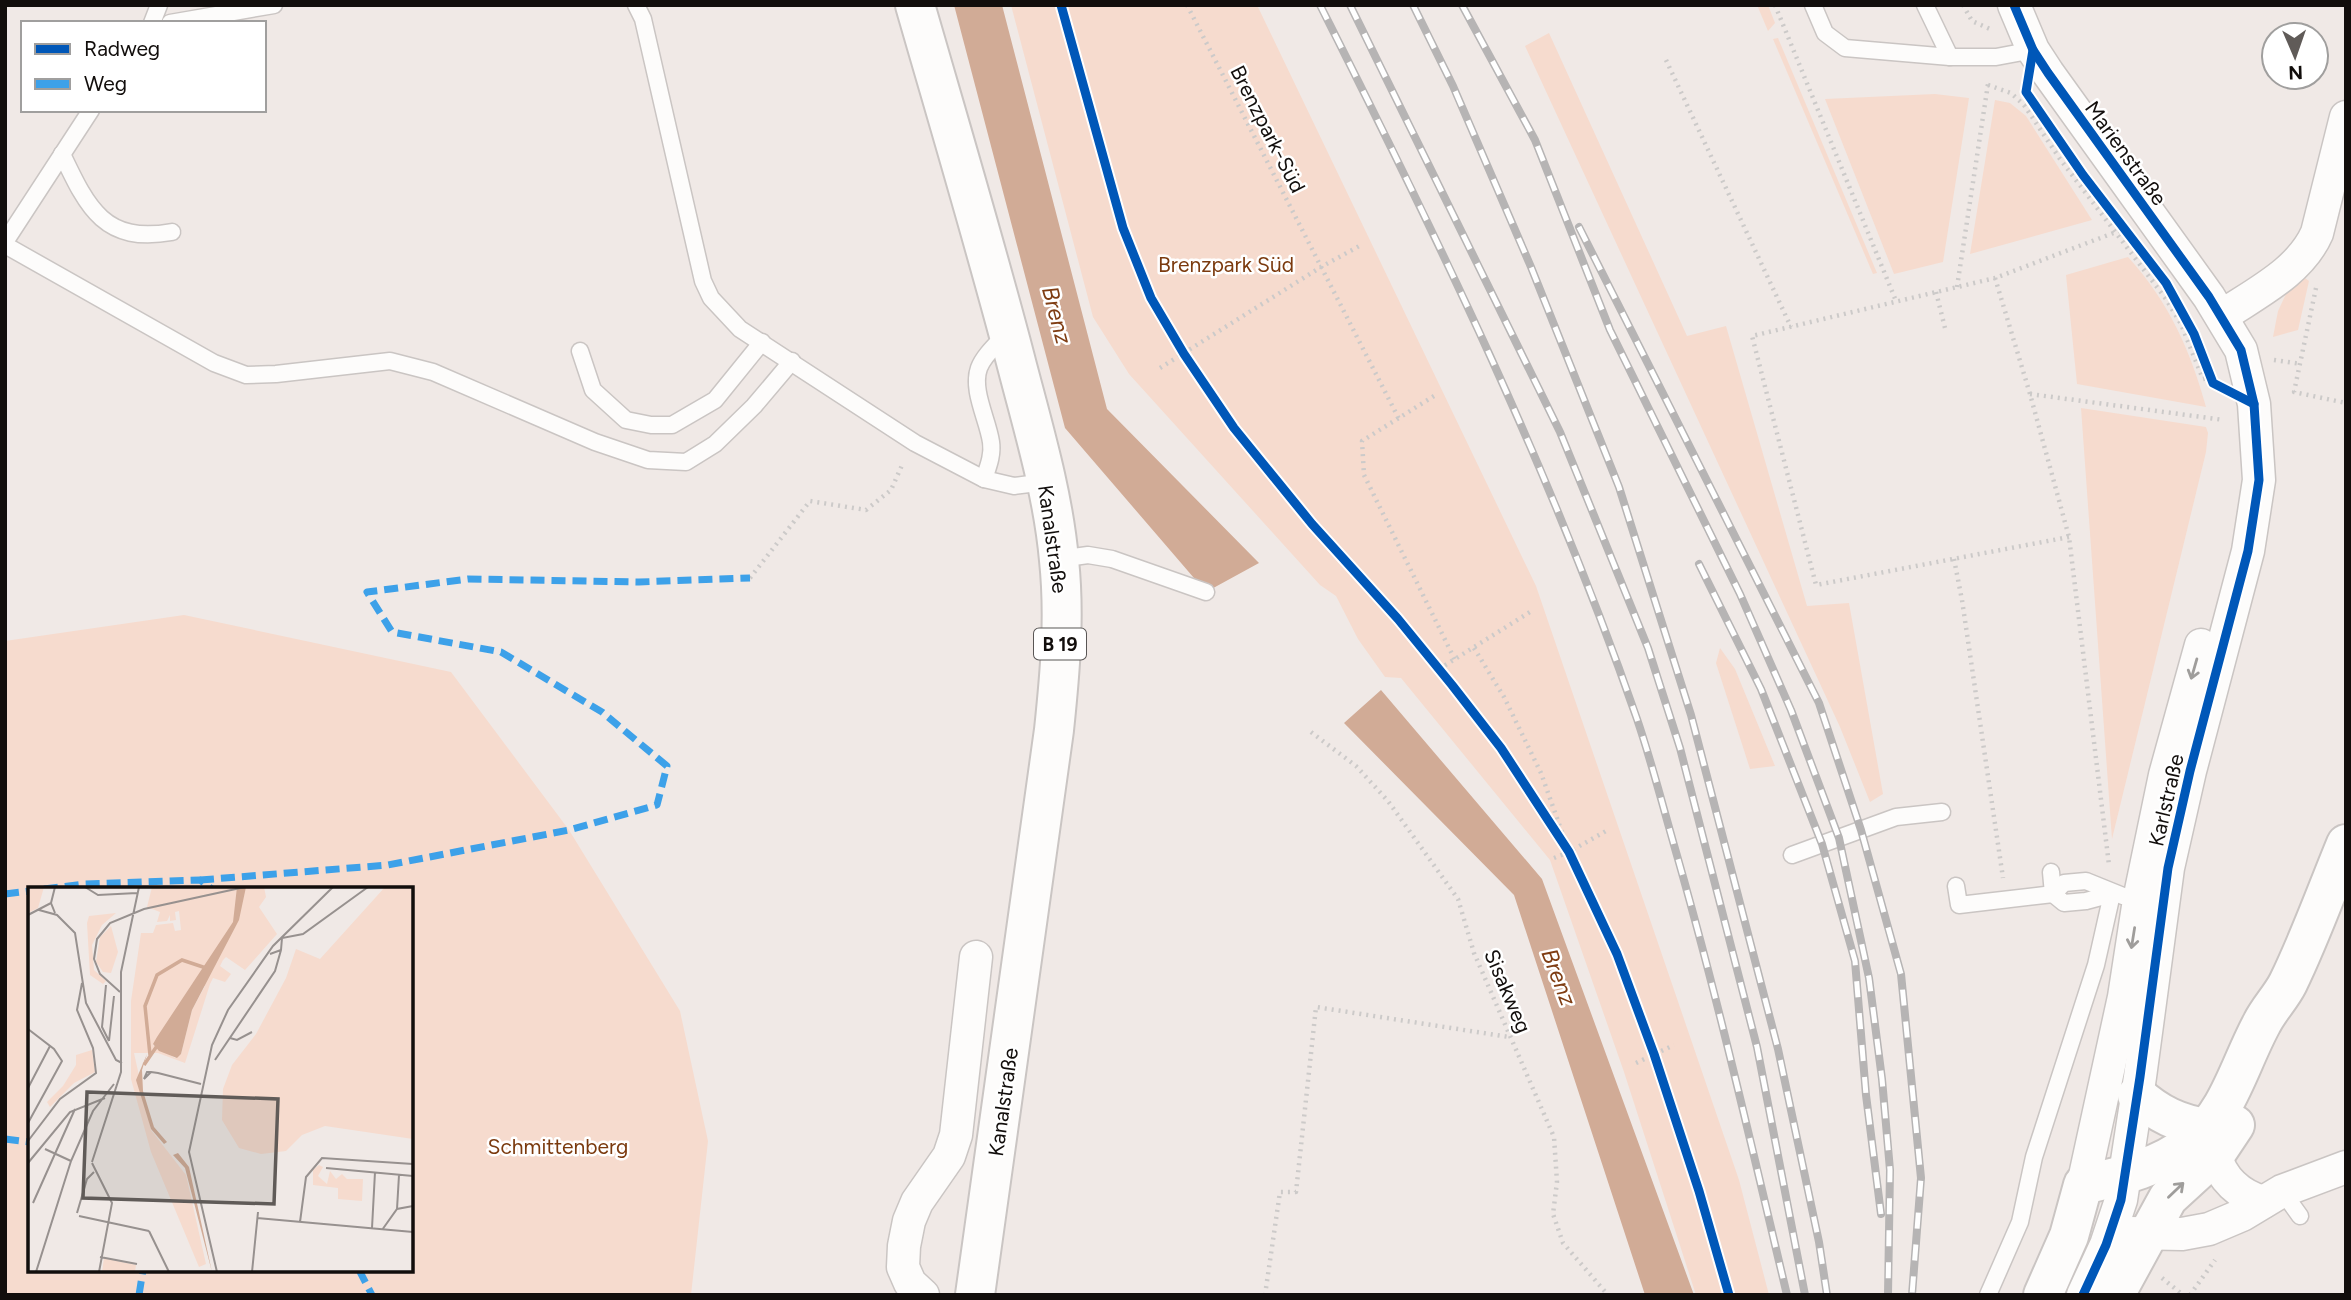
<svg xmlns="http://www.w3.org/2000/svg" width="2351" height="1300" viewBox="0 0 2351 1300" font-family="Figtree,sans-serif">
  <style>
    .green { fill: #f6dbce; fill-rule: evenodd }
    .water { fill: #d1ab96 }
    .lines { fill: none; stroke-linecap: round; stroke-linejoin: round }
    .lane-casing { stroke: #cac5c3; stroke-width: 19 }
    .street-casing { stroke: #cac5c3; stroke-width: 35 }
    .secondary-casing { stroke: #cac5c3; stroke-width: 42 }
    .primary-casing { stroke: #cac5c3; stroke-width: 42 }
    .path { stroke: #cccac9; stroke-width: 4.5; stroke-dasharray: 2 5; stroke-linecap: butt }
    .lane { stroke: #fdfcfb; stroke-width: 16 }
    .street { stroke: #fdfcfb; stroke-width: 32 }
    .secondary { stroke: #fdfcfb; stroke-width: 38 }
    .primary { stroke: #fdfcfb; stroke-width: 38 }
    .rail-casing { stroke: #b6b4b4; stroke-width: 8 }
    .rail { stroke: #fff; stroke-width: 5; stroke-dasharray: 16; stroke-linecap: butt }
    .quiet { stroke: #3da1e9; stroke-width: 7; stroke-dasharray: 14 7; stroke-linecap: butt }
    .cycleway-casing { stroke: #fff; stroke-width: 13 }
    .cycleway { stroke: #0057b8; stroke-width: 9 }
    .oneway { stroke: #9f9d9b }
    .labels { text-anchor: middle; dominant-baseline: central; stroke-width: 5; stroke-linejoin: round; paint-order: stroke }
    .shield { fill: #fff; stroke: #595655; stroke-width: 2 }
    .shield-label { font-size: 19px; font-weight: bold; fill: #120e0c }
    .street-label { font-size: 21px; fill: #120e0c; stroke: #fff }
    .park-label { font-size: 21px; fill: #7b3a0e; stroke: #fff }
    .water-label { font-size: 23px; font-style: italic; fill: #7f3d13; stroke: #fff }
    .inset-river { fill: none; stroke: #d1ab96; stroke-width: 3.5 }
    .inset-road { fill: none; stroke: #97918f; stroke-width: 2 }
    .view { fill: #605b58; fill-opacity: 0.15; stroke: #605b58; stroke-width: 3.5 }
    .inset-edge { fill: none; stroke: #120e0c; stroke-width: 3.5 }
  </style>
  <rect width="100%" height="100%" fill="#f0e9e6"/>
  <!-- green -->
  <g class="green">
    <polygon points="1011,5 1257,5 1536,586 1739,1180 1769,1295 1696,1295 1624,1072 1550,860 1401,678 1385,677 1358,639 1336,596 1320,585 1129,374 1093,317"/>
    <polygon points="1757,5 1768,5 1775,23 1768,31"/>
    <polygon points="1549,33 1687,336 1726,326 1807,606 1849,603 1883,794 1870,802 1840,727 1525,46"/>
    <polygon points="1778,38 1877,273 1873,274 1773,39"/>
    <polygon points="1935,94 1969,98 1943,262 1894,274 1825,99"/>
    <polygon points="1995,100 2010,103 2026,116 2092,220 1970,254"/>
    <path d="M 2128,257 C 2169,302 2190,350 2206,407 L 2077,384 L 2066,275 Z"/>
    <polygon points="2305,278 2309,281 2298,330 2273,337 2278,311 2286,294"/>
    <polygon points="2081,408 2206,427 2208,433 2206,452 2112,839"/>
    <path d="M 184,615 L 451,672 L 569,830 L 680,1011 L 708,1141 L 691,1295 L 5,1295 L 5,641 ZM 30,889 L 411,889 L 411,1270 L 30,1270 Z"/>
    <polygon points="1720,648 1735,669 1775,766 1750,769 1716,663"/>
  </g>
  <!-- water -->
  <g class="water">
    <polygon points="954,5 1002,5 1107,409 1259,563 1206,592 1065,428"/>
    <polygon points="1381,690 1542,879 1694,1295 1645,1295 1514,895 1344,723"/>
  </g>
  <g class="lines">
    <!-- lane casing -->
    <g class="lane-casing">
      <g id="lane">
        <polyline points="636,5 643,19 703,281 711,298 740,329 915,443 984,479 1014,486 1045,482"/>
        <polyline points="1813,5 1825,33 1845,48 1950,57 1996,57 2033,50"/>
        <polyline points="1925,5 1950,57"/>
        <polyline points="152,23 159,5"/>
        <polyline points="170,23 274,5"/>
        <path d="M 62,154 C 88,209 105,244 172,232"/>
        <polyline points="5,242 91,110"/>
        <polyline points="5,245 214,363 246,375 276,374 390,361 433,372 595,442 648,460 686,462 715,444 754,406 792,361"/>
        <polyline points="580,351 593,390 626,420 651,425 672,425 715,400 762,342"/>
        <path d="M 984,479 C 988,467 993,455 991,442 C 988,420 971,390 979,368 C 984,355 997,344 1006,334"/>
        <polyline points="1059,559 1088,555 1112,559 1206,592"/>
        <polyline points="1792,855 1896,817 1942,812"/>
        <polyline points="1956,886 1959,905 2053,894 2051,872"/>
        <polyline points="2112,894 2086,901 2064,903 2053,894 2064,883 2086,881 2123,896"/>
        <polyline points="2282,1191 2300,1216"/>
        <polyline points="1988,1295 2020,1222 2034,1157 2096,965 2112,894"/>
      </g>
    </g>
    <!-- street casing -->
    <g class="street-casing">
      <g id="street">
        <polyline points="2014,5 2033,50 2048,73 2209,297 2241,350 2254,404 2259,480 2248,551 2190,771 2168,868 2140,1077 2121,1200 2106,1245 2083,1295"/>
        <path d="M 2222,316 C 2256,293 2300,272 2317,233 L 2346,117"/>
        <path d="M 2215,1155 C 2222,1179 2239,1195 2263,1202"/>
        <polyline points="2083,1185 2124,997 2139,900 2165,775 2201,645"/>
        <polyline points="2130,1233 2182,1234 2209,1229 2242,1215 2282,1191 2346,1167"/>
        <polyline points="923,1295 910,1283 903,1267 904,1246 909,1221 917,1202 949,1156 956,1135 976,957"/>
      </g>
    </g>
    <!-- secondary casing -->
    <g class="secondary-casing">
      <g id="secondary">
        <path d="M 2137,1095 C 2158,1114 2179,1124 2207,1128"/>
        <path d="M 2043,1295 L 2069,1236 L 2083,1185 C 2122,1176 2160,1167 2192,1142 C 2229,1113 2240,1063 2262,1023 C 2269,1009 2281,997 2288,983 C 2310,938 2327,890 2346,844"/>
        <polyline points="2115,1295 2168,1198 2215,1155 2235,1125"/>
      </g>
    </g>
    <!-- primary casing -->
    <g class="primary-casing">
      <path id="primary" d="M 915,5 C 949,123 984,240 1015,358 C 1032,424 1053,492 1059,560 C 1065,617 1060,673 1054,730 L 975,1295"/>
    </g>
    <!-- path -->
    <g class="path">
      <polyline points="1187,5 1399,419"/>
      <polyline points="1775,5 1896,301"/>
      <polyline points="1963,5 1972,21 1990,29"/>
      <polyline points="1666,60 1791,327"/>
      <polyline points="1988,85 2011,93 2024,105 2060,159 2166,299 2181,324 2203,379 2215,376"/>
      <polyline points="1995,278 2030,394 2069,537 2109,865"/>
      <polyline points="1957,287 1988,84"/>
      <polyline points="2316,288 2294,392 2346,403"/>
      <polyline points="1936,292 1945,328"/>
      <polyline points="2274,360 2301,364"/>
      <polyline points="1160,368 1321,267 1363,244"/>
      <polyline points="2030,394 2224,420"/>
      <polyline points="1434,396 1362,441 1364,475 1455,660"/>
      <polyline points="2069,537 1816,585 1752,336 1995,278 2124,229"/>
      <polyline points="1954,559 1962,600 2003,878"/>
      <polyline points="750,578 810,501 866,510 891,490 903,463"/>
      <polyline points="1474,648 1504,697 1541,773 1569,852"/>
      <polyline points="1439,669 1530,612"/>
      <polyline points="1311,732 1356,766 1388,801 1458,899 1474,953 1554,1137 1557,1182 1553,1214 1563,1243 1608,1295"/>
      <polyline points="1554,858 1569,852 1606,831"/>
      <polyline points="1636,1063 1674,1045"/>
      <polyline points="2162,1278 2183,1295"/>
      <polyline points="1265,1295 1280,1192 1296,1192 1316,1007 1509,1037"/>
      <polyline points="2190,1295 2215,1260"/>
    </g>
    <!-- lane -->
    <use href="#lane" class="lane"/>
    <!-- street -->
    <use href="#street" class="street"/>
    <!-- secondary -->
    <use href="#secondary" class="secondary"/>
    <!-- primary -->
    <use href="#primary" class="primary"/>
    <!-- rail casing -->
    <g class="rail-casing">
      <g id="rail">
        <path d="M 1320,5 C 1438,239 1551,471 1637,719 C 1651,760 1662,803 1674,845 C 1717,994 1751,1144 1787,1295"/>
        <polyline points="1350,5 1560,432 1648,648 1680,748 1757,1047 1805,1295"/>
        <polyline points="1413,5 1453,86 1531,267 1619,487 1691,715 1778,1049 1819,1242 1827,1295"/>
        <polyline points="1462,5 1535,140 1610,330 1740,594 1791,710 1839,838 1869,978 1882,1079 1890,1170 1888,1295"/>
        <polyline points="1579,227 1819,703 1861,830 1901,974 1921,1178 1912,1295"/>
        <polyline points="1699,564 1761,689 1822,844 1855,961 1866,1095 1881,1214"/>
      </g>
    </g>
    <!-- rail -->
    <use href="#rail" class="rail"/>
    <!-- quiet -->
    <g class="quiet">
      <polyline points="200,880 388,865 569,830 657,805 667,766 602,712 501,652 392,632 367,592 468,579 639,582 750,578"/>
      <polyline points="44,889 84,884 200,880 212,889"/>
      <polyline points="5,894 30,891"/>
      <polyline points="5,1139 30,1142"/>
      <polyline points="359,1270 372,1295"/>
      <polyline points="139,1295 143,1270"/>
    </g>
    <!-- cycleway casing -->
    <g class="cycleway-casing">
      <g id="cycleway">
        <polyline points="1061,5 1123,228 1151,298 1184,354 1234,428 1312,524 1398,619 1452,685 1501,748 1569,852 1617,954 1654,1054 1699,1191 1729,1295"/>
        <polyline points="2014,5 2033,50 2048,73 2209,297 2241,350 2254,404 2259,480 2248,551 2190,771 2168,868 2140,1077 2121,1200 2106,1245 2083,1295"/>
        <polyline points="2033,50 2026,92 2083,175 2166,283 2194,334 2213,383 2254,404"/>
      </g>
    </g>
    <!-- cycleway -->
    <use href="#cycleway" class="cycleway"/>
  </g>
  <!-- one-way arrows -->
  <defs><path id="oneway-shaft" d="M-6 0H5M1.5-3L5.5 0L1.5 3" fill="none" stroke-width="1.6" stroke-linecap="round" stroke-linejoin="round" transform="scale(1.75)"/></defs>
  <g class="oneway">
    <use href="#oneway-shaft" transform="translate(2194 669) rotate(106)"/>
    <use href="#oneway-shaft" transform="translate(2133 938) rotate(99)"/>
    <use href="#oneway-shaft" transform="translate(2176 1190) rotate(-44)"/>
  </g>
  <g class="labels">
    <!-- shield labels -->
    <rect class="shield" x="1034" y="628.5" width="52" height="31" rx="5"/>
    <g class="shield-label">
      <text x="1060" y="644">B 19</text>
    </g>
    <!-- street labels -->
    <g class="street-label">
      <text transform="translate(1268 129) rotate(63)">Brenzpark-Süd</text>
      <text transform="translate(2126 153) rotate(54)">Marienstraße</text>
      <text transform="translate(1053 539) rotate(82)">Kanalstraße</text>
      <text transform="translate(2166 800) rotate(-77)">Karlstraße</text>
      <text transform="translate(1508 991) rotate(67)">Sisakweg</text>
      <text transform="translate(1003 1102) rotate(-82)">Kanalstraße</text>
    </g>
    <!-- park labels -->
    <g class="park-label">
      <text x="1226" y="264">Brenzpark Süd</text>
      <text x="558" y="1146">Schmittenberg</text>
    </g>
    <!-- water labels -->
    <g class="water-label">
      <text transform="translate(1057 315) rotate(75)">Brenz</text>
      <text transform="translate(1559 977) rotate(69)">Brenz</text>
    </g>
  </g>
  <!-- overview -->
  <g transform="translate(28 887)">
    <rect width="385" height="385" fill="#f0e9e6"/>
    <path d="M 0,0 L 16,0 L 10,21 L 0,26 ZM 124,0 L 236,0 L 238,10 L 231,20 L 249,47 L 217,83 L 198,70 L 195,73 L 192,79 L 203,87 L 197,95 L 185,91 L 182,97 L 157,176 L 130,166 L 106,166 L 123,243 L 158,288 L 178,377 L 171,380 L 123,265 L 103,192 L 103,114 L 113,46 L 125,46 L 128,38 L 145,36 L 147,44 L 153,43 L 151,24 L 147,25 L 148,33 L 142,34 L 142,28 L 139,34 L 129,35 L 132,25 L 119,20 ZM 165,96 L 177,99 L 164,123 L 153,167 L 147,171 L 125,158 ZM 357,0 L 385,0 L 385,252 L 297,239 L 274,248 L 258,264 L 233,267 L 211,261 L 194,233 L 195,202 L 204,178 L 228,147 L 258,91 L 268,62 L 292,72 ZM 88,26 L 74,38 L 64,58 L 66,83 L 78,94 L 75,97 L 62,88 L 59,36 L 61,29 ZM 83,39 L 90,65 L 83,86 L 75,85 L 68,75 L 72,50 ZM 64,163 L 67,185 L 46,196 L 22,220 L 19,215 L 35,199 L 48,178 L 48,168 ZM 291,278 L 295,280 L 290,289 L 299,297 L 302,284 L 308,292 L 314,287 L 319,292 L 335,292 L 334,314 L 310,312 L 310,301 L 285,298 L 285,283 ZM 76,371 L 108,378 L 107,385 L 74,385 Z" fill="#f6dbce" fill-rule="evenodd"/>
    <path d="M 209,0 L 218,0 L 211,33 L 164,123 L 153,167 L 149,171 L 131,164 L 125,157 L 129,150 L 205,35 ZM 119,167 L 114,183 L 115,204 L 126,240 L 139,255 L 136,257 L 123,242 L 108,193 ZM 150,266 L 161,280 L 184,385 L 157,281 L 145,268 Z" fill="#d1ab96"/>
    <path class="inset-river" d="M 122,168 L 117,119 L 129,88 L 154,73 L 178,81M 116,178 L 131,156"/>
    <path class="inset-road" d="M 57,0 L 70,8 L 109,6M 11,23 L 29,28 L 47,46 L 58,116 L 88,173 L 94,176M 27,26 L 23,16 L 27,0M 0,28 L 23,16M 242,67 L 253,63 L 254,51 L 275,47 L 340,0M 78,98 L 74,140 L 81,154M 92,105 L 72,87 L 66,72 L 69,52 L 82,36 L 116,22 L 217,0M 0,142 L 26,162 L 34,174 L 0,236M 202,151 L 209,153 L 224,145M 81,154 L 86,109M 187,173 L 247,84 L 253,63M 123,185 L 116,192 L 119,185 L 123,185 L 130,186 L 173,197M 0,201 L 22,159M 0,254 L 32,212 L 68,186 L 65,161 L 49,123 L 54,96M 17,262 L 43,274M 64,275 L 93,185 L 93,85 L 111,0M 0,276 L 42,225 L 77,211M 64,276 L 84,316 L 71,385M 298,281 L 385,289M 5,316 L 47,222M 369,322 L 371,288M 49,326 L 59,292 L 66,285M 51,329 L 121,344M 229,331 L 385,345M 272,335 L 278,290 L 294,271 L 385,277M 344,341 L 347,285M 354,343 L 369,322 L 385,319M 121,344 L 141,385M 72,370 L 109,377M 8,385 L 43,274 L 65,224 L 86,197M 189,385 L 161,265 L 184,158 L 200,123 L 245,59 L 305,0M 214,385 L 260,385M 224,385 L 230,325"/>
    <path class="view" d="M 59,205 L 250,212 L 246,317 L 55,311 Z"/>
    <rect width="385" height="385" class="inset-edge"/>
  </g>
  <!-- border -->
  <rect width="2351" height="1300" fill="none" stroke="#120e0c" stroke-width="14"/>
  <!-- legend -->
  <rect x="21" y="21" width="245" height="91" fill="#ffffff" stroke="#a09f9e" stroke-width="2"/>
  <rect x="35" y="44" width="35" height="10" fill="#0057b8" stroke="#a09f9e" stroke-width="2"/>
  <text x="84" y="56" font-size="21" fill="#120e0c">Radweg</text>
  <rect x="35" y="79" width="35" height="10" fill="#3da1e9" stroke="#a09f9e" stroke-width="2"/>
  <text x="84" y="91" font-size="21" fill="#120e0c">Weg</text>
  <!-- north arrow -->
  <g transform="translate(2295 56) rotate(178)"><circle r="33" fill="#ffffff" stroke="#a09f9e" stroke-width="2"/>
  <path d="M0-5L12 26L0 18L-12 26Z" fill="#605b58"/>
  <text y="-10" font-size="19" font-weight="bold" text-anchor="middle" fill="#120e0c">N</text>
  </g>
</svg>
